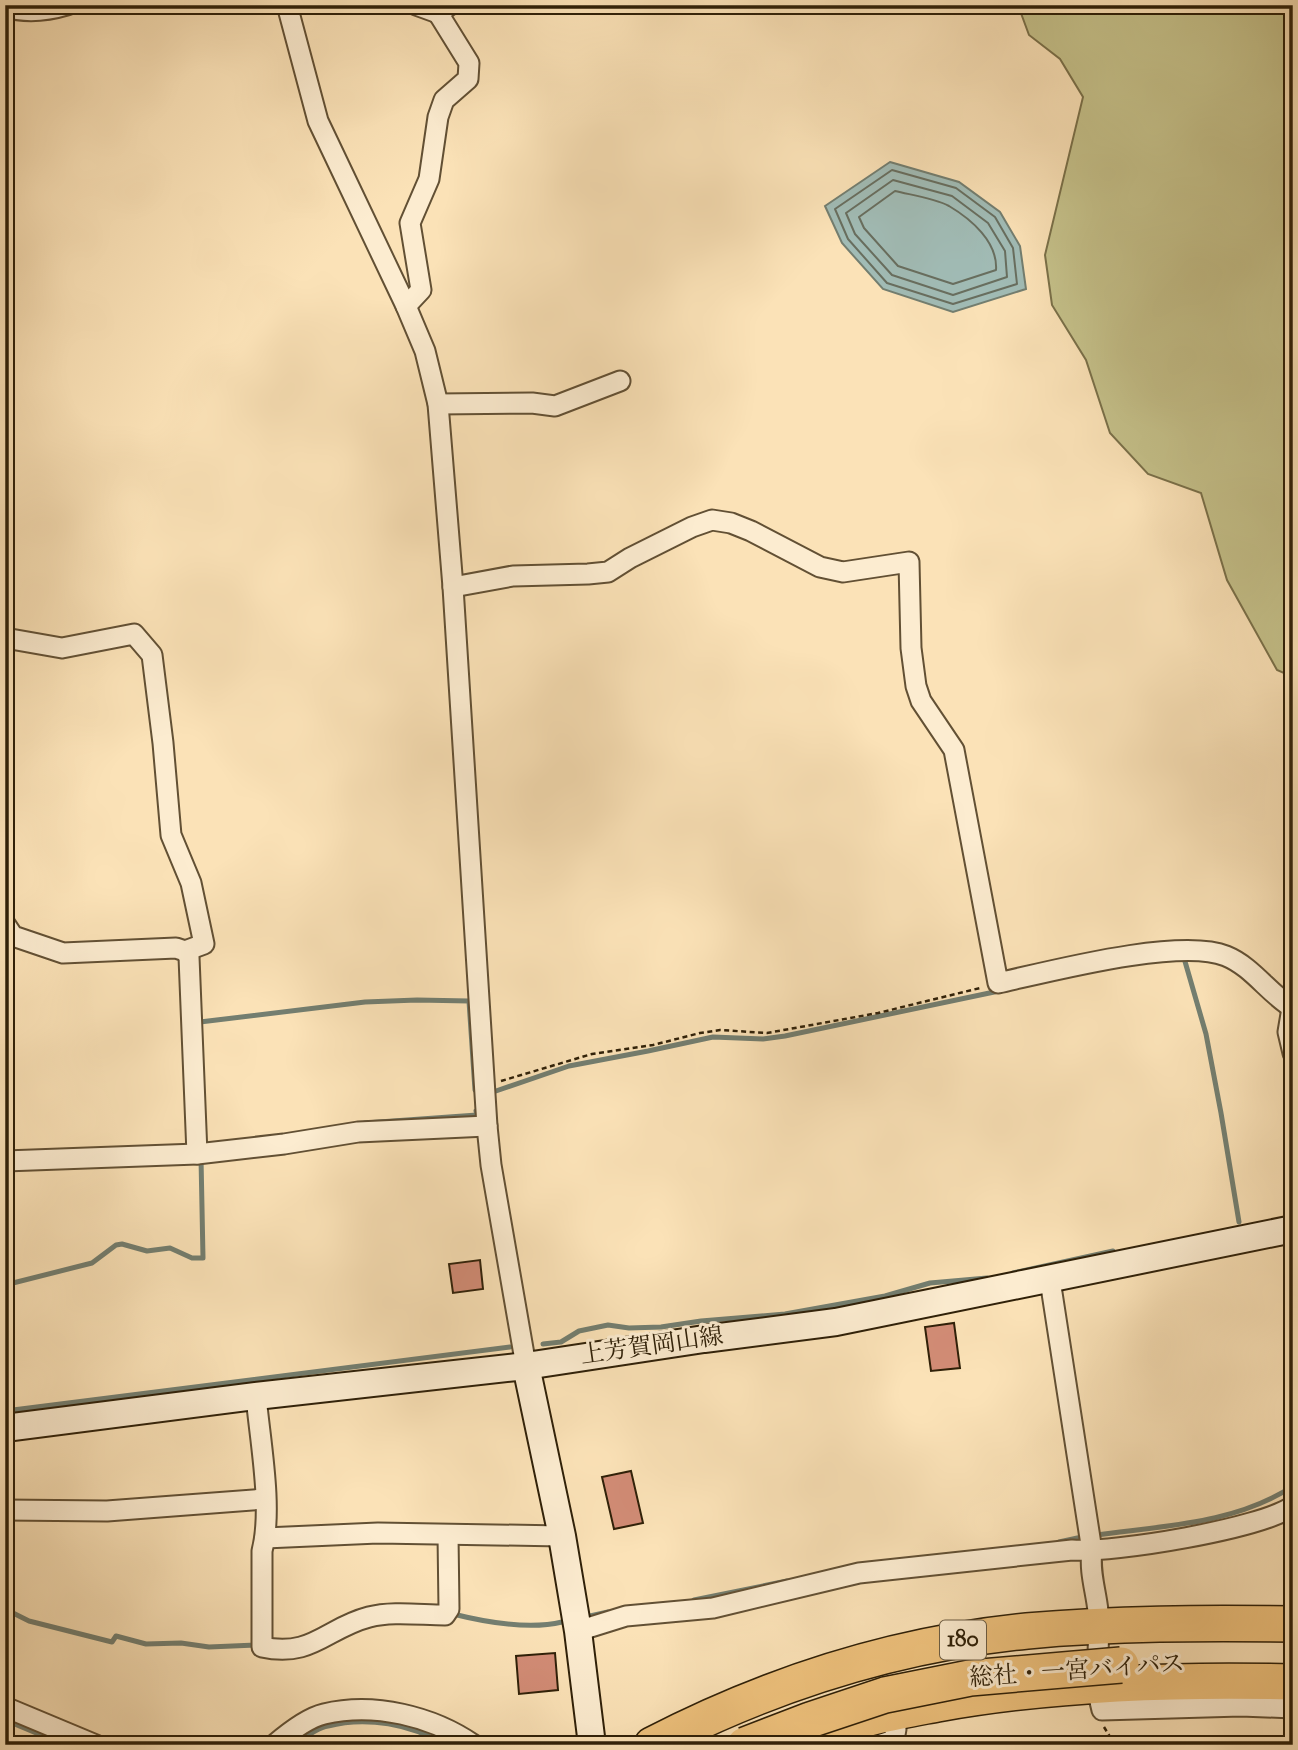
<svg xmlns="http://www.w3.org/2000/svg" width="1298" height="1750" viewBox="0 0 1298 1750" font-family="'Sorts Mill Goudy','Noto Serif JP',serif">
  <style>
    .green { fill: #c5c18a; stroke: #7a7049; stroke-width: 2 }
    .water { fill: #a1bcb6; stroke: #737e70; stroke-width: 2 }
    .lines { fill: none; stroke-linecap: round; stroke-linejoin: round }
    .shore { stroke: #686e5f; stroke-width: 2 }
    .stream { stroke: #737e70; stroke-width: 5 }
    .building { fill: #d28c76; stroke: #2f2008; stroke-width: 2 }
    .street-casing { stroke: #625034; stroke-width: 23 }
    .secondary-casing { stroke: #2f2008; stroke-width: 30 }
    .highway-casing { stroke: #2f2008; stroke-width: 38 }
    .path { stroke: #2f2008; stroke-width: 2.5; stroke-dasharray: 5 3.5; stroke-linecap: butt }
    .street { stroke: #fcecd0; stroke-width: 19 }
    .secondary { stroke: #fcecd0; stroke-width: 26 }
    .highway { stroke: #eec17c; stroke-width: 35 }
    .highway-bridge-casing { stroke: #2f2008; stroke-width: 38; stroke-linecap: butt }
    .highway-bridge { stroke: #eec17c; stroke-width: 35 }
    .labels { text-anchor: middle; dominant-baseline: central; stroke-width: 6; stroke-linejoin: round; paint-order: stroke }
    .shield { fill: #fcecd0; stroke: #6c5d44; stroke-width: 2 }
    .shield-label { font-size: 23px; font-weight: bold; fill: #2f2008 }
    .street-label { font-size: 24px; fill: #2f2008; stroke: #fcecd0 }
  </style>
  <rect width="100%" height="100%" fill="#fbe2b7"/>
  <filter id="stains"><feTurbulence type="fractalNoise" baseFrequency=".00286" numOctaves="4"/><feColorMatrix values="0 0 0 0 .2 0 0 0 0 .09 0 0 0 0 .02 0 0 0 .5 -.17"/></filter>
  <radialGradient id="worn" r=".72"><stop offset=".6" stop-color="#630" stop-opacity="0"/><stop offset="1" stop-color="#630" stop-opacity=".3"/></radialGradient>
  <!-- green -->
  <polygon class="green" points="1018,5 1293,5 1293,677 1277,670 1227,580 1201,493 1148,474 1110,433 1086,360 1052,305 1045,255 1083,97 1060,59 1029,35"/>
  <!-- water -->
  <polygon class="water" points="890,162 959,182 1000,212 1020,246 1026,289 953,312 883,289 842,243 825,206"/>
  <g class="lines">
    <!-- shore -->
    <g class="shore">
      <polygon points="892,170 956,188 995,217 1013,248 1017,284 953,304 887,283 848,239 835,209"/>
      <polygon points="893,180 952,196 988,223 1005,251 1007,277 953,295 892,275 855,234 846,213"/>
      <path d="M 895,191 C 911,195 934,198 949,206 C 971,219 998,242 996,270 L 953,284 L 898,266 L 864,228 L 859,217 Z"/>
    </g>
    <!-- stream -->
    <g class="stream">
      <polyline points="1184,958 1206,1034 1221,1113 1239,1222"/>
      <polyline points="200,1016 200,1022 365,1002 417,1000 469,1001 475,1090"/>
      <polyline points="493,1092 569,1066 648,1051 713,1037 763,1039 785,1036 999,991"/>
      <polyline points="365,1123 477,1115 476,1111"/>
      <polyline points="1013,1273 1113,1251"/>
      <polyline points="5,1285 92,1263 116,1245 122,1244 147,1251 170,1248 192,1258 203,1258 201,1158"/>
      <polyline points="543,1344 561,1342 579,1331 608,1325 629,1328 661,1327 701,1321 785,1314 885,1296 930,1283 987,1278"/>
      <polyline points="5,1411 510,1347"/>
      <path d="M 1096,1535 C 1162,1526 1236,1524 1293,1486"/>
      <polyline points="1059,1542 1082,1537"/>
      <polyline points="694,1600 787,1581"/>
      <polyline points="5,1609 29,1621 112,1642 116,1636 146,1644 181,1643 209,1647 259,1645"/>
      <path d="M 453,1614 C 485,1622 529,1630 562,1622"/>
      <polyline points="590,1616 608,1612"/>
      <polyline points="5,1720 65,1745"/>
      <path d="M 294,1745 C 304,1738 316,1728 328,1726 C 366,1716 412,1724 445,1745"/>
    </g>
  </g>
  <!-- building -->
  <g class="building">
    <polygon points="480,1260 483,1289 453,1293 449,1264"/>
    <polygon points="954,1323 960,1368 931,1371 925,1327"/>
    <polygon points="631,1471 643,1523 614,1529 602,1477"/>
    <polygon points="555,1653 558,1690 519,1694 516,1656"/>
  </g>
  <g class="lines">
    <!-- street casing -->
    <g class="street-casing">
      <g id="street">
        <polyline points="287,5 318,121 406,306 425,351 438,404 453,587 487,1126 491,1165 526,1366"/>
        <polyline points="416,5 438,13 450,5"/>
        <path d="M 5,7 C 25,13 47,11 67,5"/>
        <polyline points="406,306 421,290 410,223 429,179 438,117 444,100 468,79 469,63 438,13"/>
        <polyline points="438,404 532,403 555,406 620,381"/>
        <path d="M 453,587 L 513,576 L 588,574 L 608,572 L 630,558 L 692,527 L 712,520 L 731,523 L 751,531 L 820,567 L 843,572 L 909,562 L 911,648 L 916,686 L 921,701 L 954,750 L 998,983 C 1048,972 1180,937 1226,956 C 1253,967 1269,994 1293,1008"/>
        <polyline points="5,638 62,648 134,634 152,655 163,743 171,835 191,883 204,944 185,951"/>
        <polyline points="5,924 13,936 63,953 176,948 185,951 189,957 197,1154"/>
        <polyline points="1292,1008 1288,1032 1293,1053"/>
        <polyline points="5,1161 197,1154 284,1144 358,1132 487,1126"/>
        <path d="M 1050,1280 L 1092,1551 C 1089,1572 1096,1591 1098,1611 C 1101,1644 1093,1677 1102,1710 L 1241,1706 L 1293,1708"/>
        <path d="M 256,1396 C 260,1441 273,1508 262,1551 L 262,1647 C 312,1658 326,1628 369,1617 C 392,1611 421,1615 445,1615 L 449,1609 L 448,1535"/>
        <polyline points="5,1510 107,1511 265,1499"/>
        <polyline points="265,1538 378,1533 562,1536"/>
        <path d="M 578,1631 L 626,1616 L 713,1608 L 859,1573 L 1072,1550 C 1114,1553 1260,1529 1293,1506"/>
        <polyline points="5,1707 96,1745"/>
        <path d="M 274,1745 C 288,1733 307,1718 324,1714 C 374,1702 432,1716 474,1745"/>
        <polyline points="878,1745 894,1740 896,1729 891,1712"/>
      </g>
    </g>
    <!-- secondary casing -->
    <g class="secondary-casing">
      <g id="secondary">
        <polyline points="526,1366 562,1536 578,1631 592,1745"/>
        <polyline points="5,1428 256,1396 526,1366 704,1339 836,1322 1293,1229"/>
      </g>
    </g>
    <!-- highway casing -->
    <g class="highway-casing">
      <g id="highway">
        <path d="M 829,1731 C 863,1717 900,1711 937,1704 C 1054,1683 1174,1679 1293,1682"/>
        <path d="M 652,1745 C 768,1685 896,1644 1027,1631 C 1115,1623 1204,1623 1293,1624"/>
      </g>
    </g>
    <!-- path -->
    <g class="path">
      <polyline points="501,1081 592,1054 653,1045 700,1033 720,1030 767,1033 878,1013 980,988"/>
      <polyline points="1104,1727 1115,1745"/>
    </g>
    <!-- street -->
    <use href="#street" class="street"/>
    <!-- secondary -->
    <use href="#secondary" class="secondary"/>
    <!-- highway -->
    <use href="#highway" class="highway"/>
    <!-- highway-bridge casing -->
    <g class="highway-bridge-casing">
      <polyline id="highway-bridge" points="745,1745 810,1720 885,1695 970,1678 1121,1665"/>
    </g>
    <!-- highway-bridge -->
    <use href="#highway-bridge" class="highway-bridge"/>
  </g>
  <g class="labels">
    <!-- shield labels -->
    <rect class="shield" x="940" y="1620.5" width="46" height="39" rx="5"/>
    <g class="shield-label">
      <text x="963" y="1640">180</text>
    </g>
    <!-- street labels -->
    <g class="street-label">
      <text transform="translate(652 1347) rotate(-8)">上芳賀岡山線</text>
      <text transform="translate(1077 1672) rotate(-4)">総社・一宮バイパス</text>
    </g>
  </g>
  <!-- margin -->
  <rect width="1298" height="1750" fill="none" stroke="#fbe2b7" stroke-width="28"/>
  <rect x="7" y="7" width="1284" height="1736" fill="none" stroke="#2f2008" stroke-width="3.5"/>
  <rect x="14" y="14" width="1270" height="1722" fill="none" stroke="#2f2008" stroke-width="2"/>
  <rect width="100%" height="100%" filter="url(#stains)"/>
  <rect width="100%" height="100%" fill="url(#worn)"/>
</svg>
